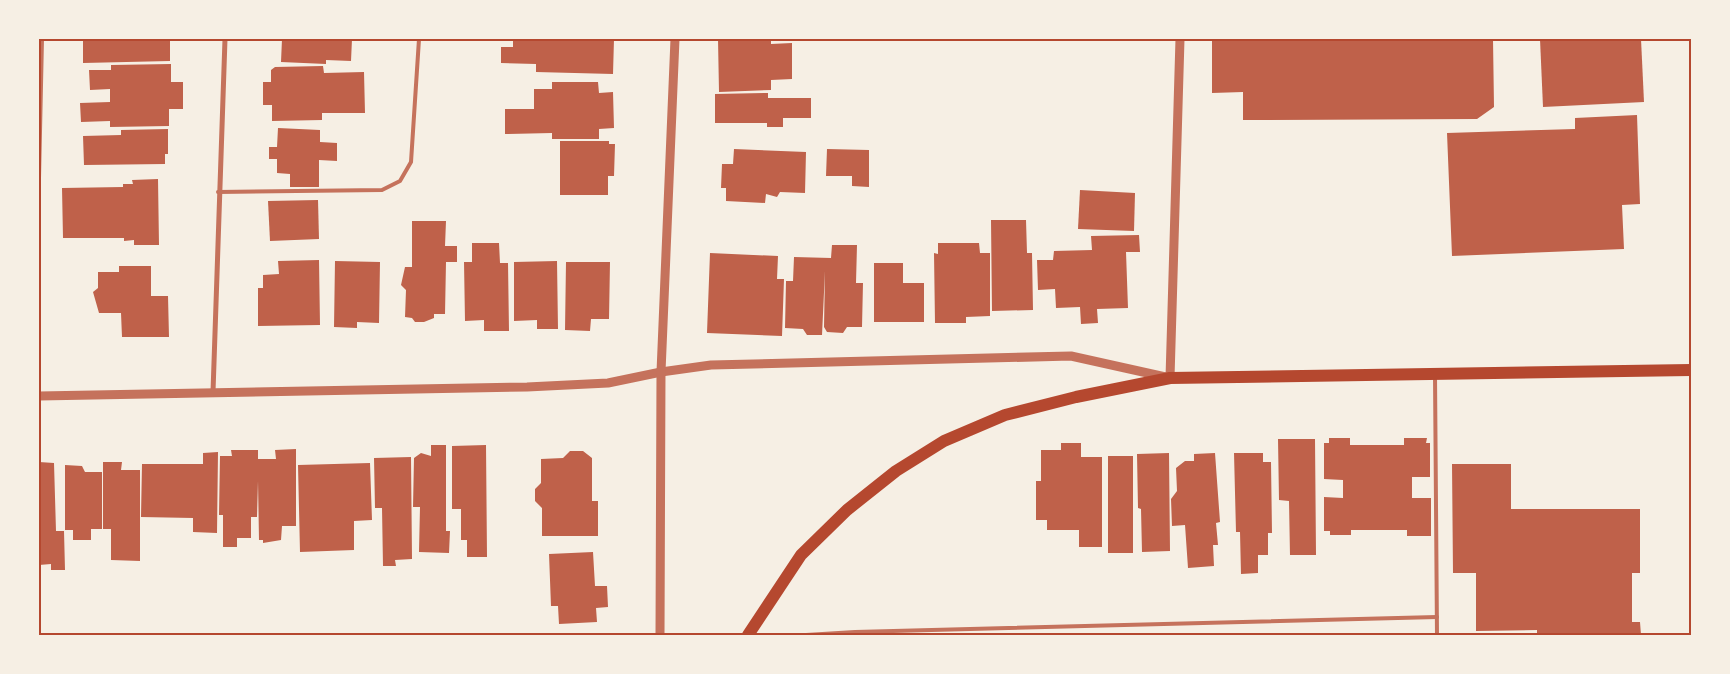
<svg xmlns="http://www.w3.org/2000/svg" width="1730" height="674" viewBox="0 0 1730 674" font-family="Barlow,sans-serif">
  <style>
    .building { fill: #bf614a }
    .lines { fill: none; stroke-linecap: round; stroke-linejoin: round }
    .service { stroke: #c5725c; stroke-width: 4 }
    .minor { stroke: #c5725c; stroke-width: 5 }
    .tertiary { stroke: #c5725c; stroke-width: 9 }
    .primary { stroke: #b5482f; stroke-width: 12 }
    .neatline { fill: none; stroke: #b5482f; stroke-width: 2 }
  </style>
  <rect width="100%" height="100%" fill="#f6efe4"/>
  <!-- building -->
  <g class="building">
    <polygon points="83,39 170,39 170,61 83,63"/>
    <polygon points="282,39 352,39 351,61 326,60 326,64 281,62"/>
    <polygon points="513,39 614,39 613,74 536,72 536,64 501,63 501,47 513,47"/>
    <polygon points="718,39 771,39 771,44 792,43 792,79 771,80 771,90 719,92"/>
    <polygon points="1212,39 1493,39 1494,107 1477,119 1243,120 1243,92 1212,93"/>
    <polygon points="1540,39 1641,39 1644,102 1543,107"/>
    <polygon points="171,64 171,82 183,82 183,109 169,109 169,126 110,127 110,121 81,122 80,103 110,102 110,89 90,90 89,70 111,70 111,65"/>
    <polygon points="323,66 324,73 364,72 365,113 322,113 322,120 272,121 272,105 263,105 263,82 271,82 271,70 275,67"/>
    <polygon points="552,82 598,82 599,93 613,92 614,128 599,129 599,139 552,139 552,133 505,134 505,109 534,109 534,89 552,89"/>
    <polygon points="768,93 768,98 811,98 811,118 783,118 783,127 767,127 767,123 715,123 715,94"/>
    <polygon points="1637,115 1640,204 1622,205 1624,249 1452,256 1447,133 1575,129 1575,118"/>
    <polygon points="278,128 320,130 320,142 337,143 337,161 319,160 319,187 290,187 290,174 277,173 277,159 269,159 269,147 277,147"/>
    <polygon points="168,129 168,154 165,154 165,164 84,165 83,136 121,135 121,130"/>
    <polygon points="560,141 609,141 609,144 615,144 614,176 608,176 608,195 560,195"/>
    <polygon points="734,149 806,152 805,193 780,192 777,197 766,194 765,203 726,201 726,188 721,188 722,164 733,164"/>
    <polygon points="827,149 869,150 869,187 852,186 852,176 826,176"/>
    <polygon points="158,179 159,245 134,245 134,240 124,241 124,238 63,238 62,188 123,187 123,184 133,184 132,180"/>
    <polygon points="1080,190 1135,193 1134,231 1078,229"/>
    <polygon points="318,200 319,239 270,241 268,201"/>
    <polygon points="991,220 1026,220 1027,253 1032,253 1033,310 992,311"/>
    <polygon points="412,221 446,221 445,246 457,246 457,262 446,262 445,314 434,314 434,318 424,322 415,322 412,318 405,317 406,290 401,285 405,267 412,267"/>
    <polygon points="1139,235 1140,252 1126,252 1128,308 1097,309 1098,323 1081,324 1080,307 1056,308 1055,289 1038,290 1037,260 1053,260 1054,251 1092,250 1091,236"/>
    <polygon points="472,243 499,243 500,263 508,263 509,331 484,331 484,320 465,321 464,262 472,262"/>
    <polygon points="938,243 979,243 980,253 990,253 990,316 966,317 966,323 935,323 934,253 938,254"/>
    <polygon points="832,245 857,245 856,283 863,283 862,327 847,327 843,333 827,332 824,327 825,271 822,335 807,335 803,329 785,328 786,281 793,281 794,257 831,258"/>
    <polygon points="710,253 778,256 777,279 784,279 782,336 707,333"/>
    <polygon points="319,260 320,325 258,326 258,288 263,288 263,275 279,274 278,261"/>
    <polygon points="335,261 380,262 379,323 357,322 357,328 334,327"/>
    <polygon points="557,261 558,329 537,329 537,320 514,321 514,262"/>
    <polygon points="566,262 610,262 609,319 591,319 590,331 565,330"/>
    <polygon points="874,263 903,263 903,283 924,283 924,322 874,322"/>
    <polygon points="119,266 151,266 151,296 168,296 169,337 122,337 121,313 99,313 93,292 98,288 98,272 119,272"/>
    <polygon points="1329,438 1350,438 1350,445 1404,445 1404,438 1427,438 1426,443 1430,443 1430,477 1412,477 1412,498 1431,498 1431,536 1407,536 1407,530 1351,530 1351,535 1330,535 1330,531 1324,531 1324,497 1343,498 1343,480 1324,479 1324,443 1329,443"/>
    <polygon points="1278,439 1315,439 1316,555 1290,555 1289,501 1279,500"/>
    <polygon points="1061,443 1081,443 1081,457 1102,457 1102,547 1079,547 1079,530 1047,530 1047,520 1036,520 1036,481 1041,481 1041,450 1061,450"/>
    <polygon points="431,445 446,445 446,531 450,531 449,553 419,552 420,507 413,507 414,458 421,453 431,456"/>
    <polygon points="486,445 487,557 467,557 467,540 461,540 461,509 452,509 452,446"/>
    <polygon points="296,449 296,526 282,526 281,540 263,543 263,540 259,540 258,481 257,517 251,517 251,538 237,538 237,547 223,547 223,515 219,515 220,456 232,456 231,450 258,450 258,459 276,459 275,450"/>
    <polygon points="570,451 583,451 592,458 592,501 598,501 598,536 542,536 542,508 535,501 535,489 541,483 541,459 563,458"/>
    <polygon points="218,452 217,533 193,532 193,518 141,517 142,464 203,464 203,453"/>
    <polygon points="1169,453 1170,551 1142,552 1141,509 1138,508 1137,454"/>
    <polygon points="1215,453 1220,522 1216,523 1218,545 1213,545 1214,566 1188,568 1185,525 1172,526 1171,499 1177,491 1176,468 1185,461 1194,461 1194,454"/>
    <polygon points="1234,453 1263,453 1263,462 1271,462 1272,533 1268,533 1268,555 1258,555 1258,573 1241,574 1240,532 1236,532"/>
    <rect x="1108" y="456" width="25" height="97"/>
    <polygon points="411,457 412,559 395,560 396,566 383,566 382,508 375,508 374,458"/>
    <polygon points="39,462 54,463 56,531 64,531 65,570 51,570 51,564 39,565"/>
    <polygon points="103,462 122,462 121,470 140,470 140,561 111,560 111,529 103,529"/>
    <polygon points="370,463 372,520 354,521 354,550 300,552 298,465"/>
    <polygon points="1452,464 1511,464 1511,509 1640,509 1640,573 1632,573 1632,622 1640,622 1641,635 1537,635 1537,630 1476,631 1476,573 1453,573"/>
    <polygon points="65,465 82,466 85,472 102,472 102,529 91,529 91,540 73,540 73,530 65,530"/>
    <polygon points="593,552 595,586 607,586 608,607 596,608 597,622 559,624 558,606 551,606 549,554"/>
  </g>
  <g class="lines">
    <!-- service -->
    <g class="service">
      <polyline points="39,178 42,39"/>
      <polyline points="218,192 382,190 400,181 411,162 419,39"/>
      <polyline points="1435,375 1437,635"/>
      <polyline points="265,635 322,635"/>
      <polyline points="806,635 855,632 1437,617"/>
    </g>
    <!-- minor -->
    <polyline class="minor" points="213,392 225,39"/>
    <!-- tertiary -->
    <g class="tertiary">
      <polyline points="39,396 527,387 608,383 661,372 711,365 1071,356 1170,378 1180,39"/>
      <polyline points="660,635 661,372 675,39"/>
    </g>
    <!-- primary -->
    <polyline class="primary" points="748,635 801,555 847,510 896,471 944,441 1005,415 1076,397 1170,378 1691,370"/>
  </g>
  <!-- border -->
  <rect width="1730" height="674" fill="none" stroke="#f6efe4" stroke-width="80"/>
  <rect x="40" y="40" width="1650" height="594" class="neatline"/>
</svg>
